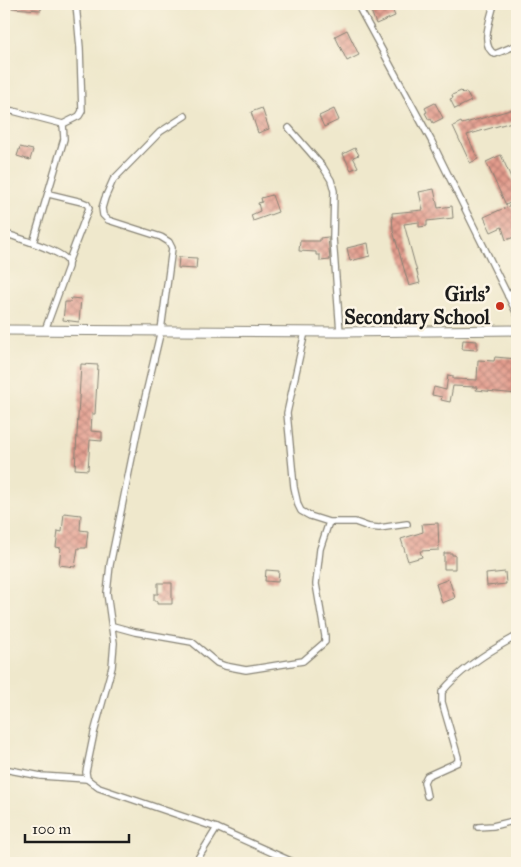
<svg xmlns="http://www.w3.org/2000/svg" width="521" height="867" viewBox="0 0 521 867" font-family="'IM FELL Great Primer',serif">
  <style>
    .building { fill: url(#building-cross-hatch) }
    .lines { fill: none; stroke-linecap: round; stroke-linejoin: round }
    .street-casing { stroke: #868274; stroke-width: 8 }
    .secondary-casing { stroke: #868274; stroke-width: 11 }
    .street { stroke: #fff; stroke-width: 5.5 }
    .secondary { stroke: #fff; stroke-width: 9 }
    .poi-dot { fill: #c8321e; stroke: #fcf5e5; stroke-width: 2 }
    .labels { text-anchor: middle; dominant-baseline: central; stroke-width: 5; stroke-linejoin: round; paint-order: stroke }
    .poi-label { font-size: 20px; font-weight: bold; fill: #1c1c1c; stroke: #fcf5e5; text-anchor: end }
  </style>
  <defs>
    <pattern id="building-cross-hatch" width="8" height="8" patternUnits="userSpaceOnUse" patternTransform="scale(1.25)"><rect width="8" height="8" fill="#e39c8d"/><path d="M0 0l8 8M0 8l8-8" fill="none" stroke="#b77e72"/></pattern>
  </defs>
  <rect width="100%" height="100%" fill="#fcf5e5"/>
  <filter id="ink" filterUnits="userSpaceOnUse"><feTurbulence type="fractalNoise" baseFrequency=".02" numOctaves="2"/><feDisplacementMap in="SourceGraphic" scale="10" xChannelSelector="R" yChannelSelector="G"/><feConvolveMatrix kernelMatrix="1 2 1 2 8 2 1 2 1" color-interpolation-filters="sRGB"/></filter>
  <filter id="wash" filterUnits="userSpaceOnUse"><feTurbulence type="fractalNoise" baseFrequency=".0096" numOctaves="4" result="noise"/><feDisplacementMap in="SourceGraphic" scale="20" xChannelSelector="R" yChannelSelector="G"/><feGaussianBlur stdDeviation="1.12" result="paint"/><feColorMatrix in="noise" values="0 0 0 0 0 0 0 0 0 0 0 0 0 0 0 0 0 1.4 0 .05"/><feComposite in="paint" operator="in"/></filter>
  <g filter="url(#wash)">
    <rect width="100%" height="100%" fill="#efe8cc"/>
    <g id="blocks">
      <!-- building -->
      <g class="building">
        <polygon points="12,4 42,4 41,10 12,8"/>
        <polygon points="390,4 395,16 376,24 371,11"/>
        <polygon points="347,30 359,55 347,61 335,36"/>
        <polygon points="461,91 463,93 466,92 471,101 455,109 450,99 453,98 452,95"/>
        <polygon points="435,103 443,118 433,123 431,119 429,120 425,113 427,112 425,108"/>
        <polygon points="262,108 269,129 258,133 251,112"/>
        <polygon points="517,108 517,117 514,117 515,121 467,135 478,159 470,163 453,126 461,122 462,124"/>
        <polygon points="334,109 339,120 324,127 319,116"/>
        <polygon points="20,147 33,150 30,160 17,156"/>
        <polygon points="355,148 359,155 353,157 358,167 351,170 343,154"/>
        <polygon points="501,155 517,191 517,199 506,205 486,162"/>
        <polygon points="434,189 438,208 452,206 453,218 427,221 427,226 419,227 419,222 404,224 420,283 409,286 393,231 392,213 423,210 419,192"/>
        <polygon points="272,195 278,212 253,221 251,215 260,211 258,203 262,202 261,198"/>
        <polygon points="511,205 517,220 517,236 506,240 502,227 491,232 484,217"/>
        <polygon points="328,237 330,260 320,261 320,255 316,255 316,252 299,251 300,241 320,241 320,238"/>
        <polygon points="368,243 370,256 350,261 347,248"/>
        <polygon points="179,257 197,258 196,269 178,268"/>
        <polygon points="71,298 81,299 79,322 63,320 65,302 70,302"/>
        <polygon points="463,340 477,341 477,350 462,349"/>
        <polygon points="495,357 517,359 517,394 476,390 477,387 453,386 450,402 441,400 442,397 432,395 434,387 446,390 448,375 453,376 453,379 477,380 478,360 494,361"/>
        <polygon points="81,364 98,365 95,414 92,414 91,431 102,432 102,441 90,440 88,470 75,469"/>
        <polygon points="64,513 81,515 80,530 88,531 86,548 78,548 75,567 59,565 61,548 56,547 58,531 62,532"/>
        <polygon points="438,523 439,550 420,551 422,557 408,561 401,539 423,532 422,524"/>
        <polygon points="444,553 452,553 452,555 455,555 455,569 444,569"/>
        <polygon points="266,570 279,571 278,582 265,581"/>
        <polygon points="505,572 506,584 487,586 486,574"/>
        <polygon points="449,579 455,598 442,603 436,584"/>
        <polygon points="158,583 172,583 172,604 157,604 157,601 154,601 154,594 158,594"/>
      </g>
    </g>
  </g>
  <g filter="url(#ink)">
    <use href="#blocks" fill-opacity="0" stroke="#868274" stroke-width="1"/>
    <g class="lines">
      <!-- street casing -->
      <g class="street-casing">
        <g id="street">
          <polyline points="357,4 431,140 517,314"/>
          <path d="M 494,4 C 491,17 479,47 495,54 L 517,45"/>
          <polyline points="4,110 13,111 63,124 79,116 82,111 80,48 76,4"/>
          <polyline points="185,116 160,132 113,180 105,198 102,208 103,215 108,220 161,237 169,242 172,248 161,330 139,423 110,565 107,593 114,643 112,667 94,733 86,772 87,779 99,788 217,828 295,863"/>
          <polyline points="289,128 323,167 331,180 334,191 333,238 340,332"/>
          <polyline points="49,194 82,202 87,204 89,208 68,263"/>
          <path d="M 4,233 C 20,239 54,248 66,259 C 69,262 68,263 68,267 L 45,330"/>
          <polyline points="33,243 64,139 63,124"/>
          <polyline points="508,296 517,287"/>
          <polyline points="305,332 287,413 294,487 298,505 301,511 310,516 329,522 355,522 369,527 379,528 407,524"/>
          <polyline points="113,626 135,632 192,642 217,663 225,666 246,670 303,661 325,642 325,636 316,584 320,549 329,522"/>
          <polyline points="4,769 41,776 87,779"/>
          <path d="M 427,796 L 424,782 L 427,776 L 458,762 L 458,757 L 442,702 L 442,692 C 461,668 491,650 517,636"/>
          <polyline points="478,827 493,826 517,820"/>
          <polyline points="195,863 217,828"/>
        </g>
      </g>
      <!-- secondary casing -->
      <g class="secondary-casing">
        <polyline id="secondary" points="4,330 340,332 517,330"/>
      </g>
      <!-- street -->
      <use href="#street" class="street"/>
      <!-- secondary -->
      <use href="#secondary" class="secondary"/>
    </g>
  </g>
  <!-- markers -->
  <circle class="poi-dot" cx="500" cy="306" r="5"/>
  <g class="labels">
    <!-- poi labels -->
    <g class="poi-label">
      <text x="490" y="294">Girls'<tspan x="490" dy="23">Secondary School</tspan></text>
    </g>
  </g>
  <!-- margin -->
  <rect width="521" height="867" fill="none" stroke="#fcf5e5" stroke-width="20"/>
  <!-- scale -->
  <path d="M25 834v8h104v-8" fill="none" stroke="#1c1c1c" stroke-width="2.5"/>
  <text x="32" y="834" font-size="15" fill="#1c1c1c" stroke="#fcf5e5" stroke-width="4" paint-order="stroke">100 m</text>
</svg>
